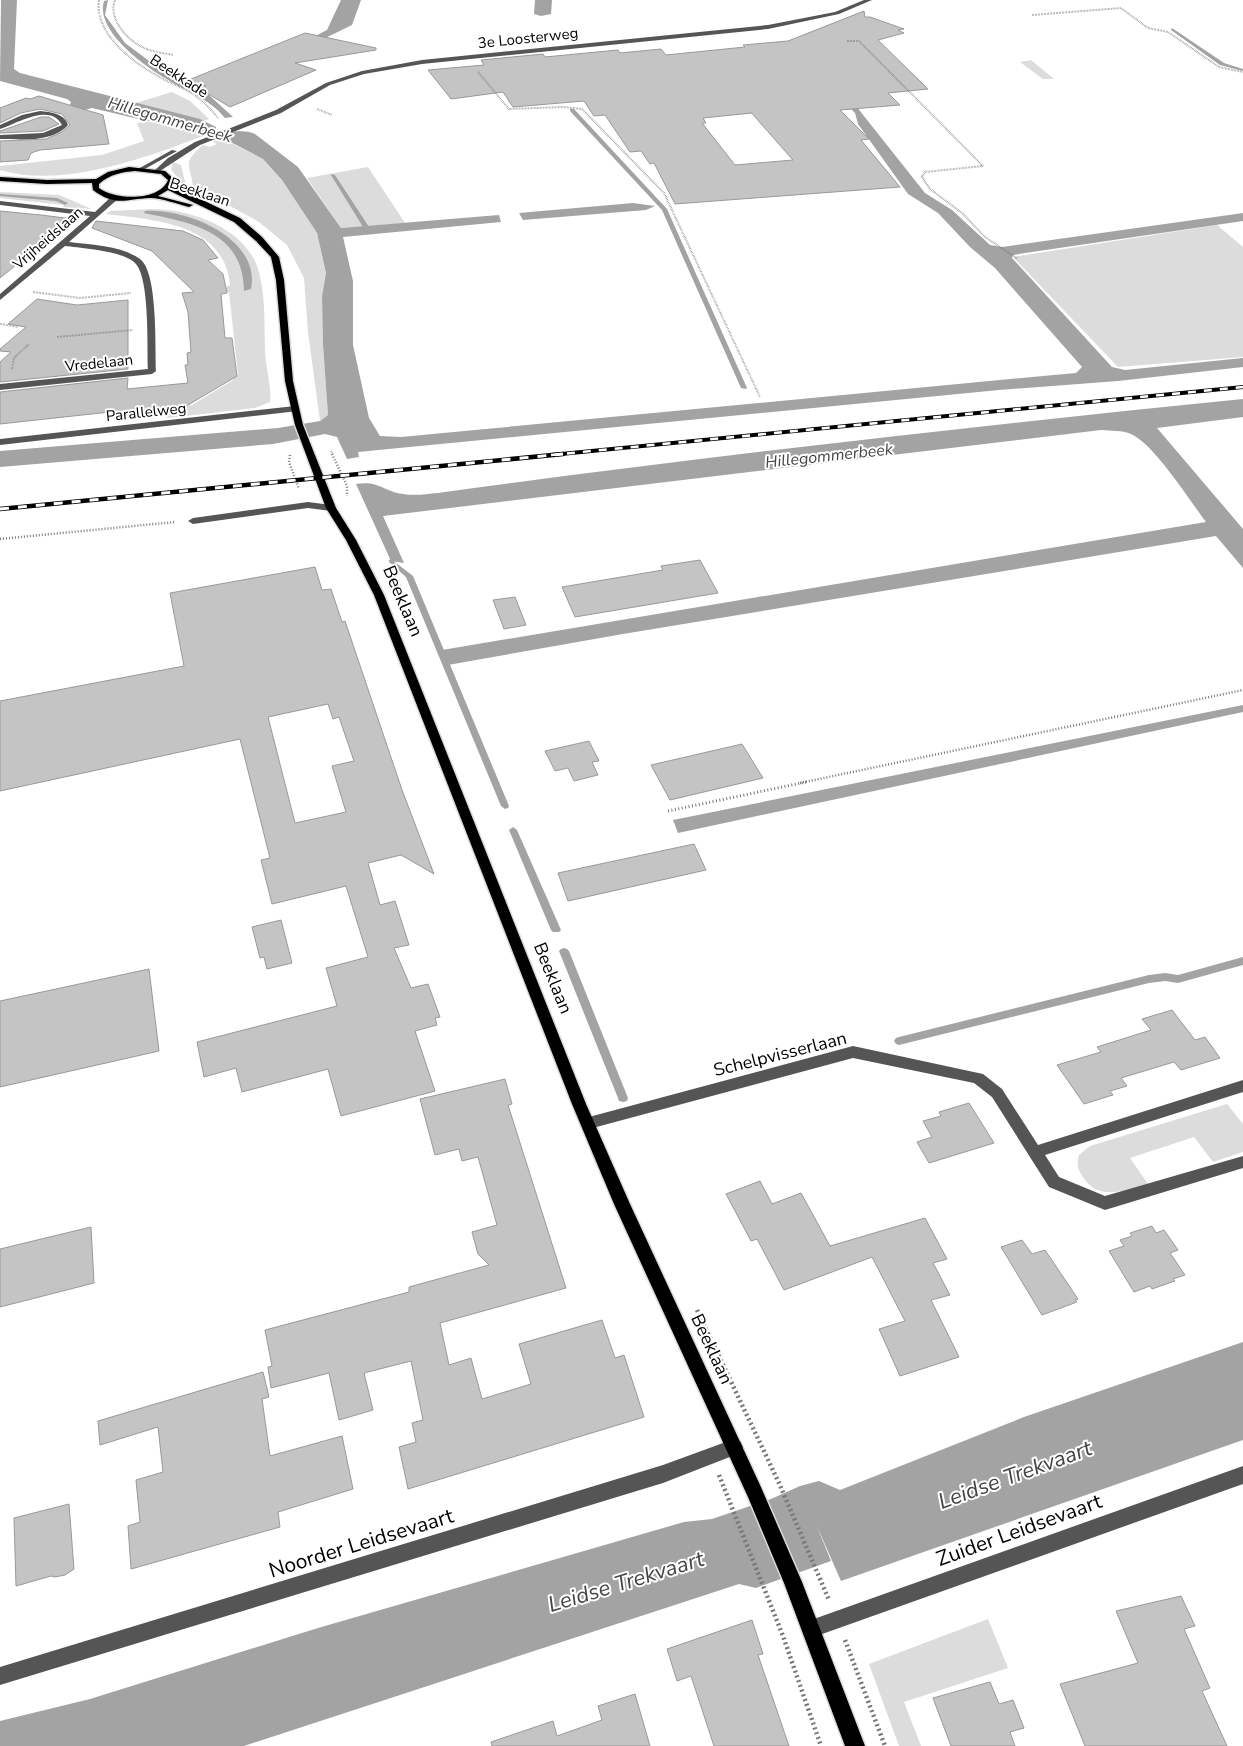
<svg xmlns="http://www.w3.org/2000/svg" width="1243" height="1746" viewBox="0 0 1243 1746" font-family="'Nunito Sans',sans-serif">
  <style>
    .green { fill: #dcdcdc }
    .water { fill: #a3a3a3 }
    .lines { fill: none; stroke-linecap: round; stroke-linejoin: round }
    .stream { fill: #a3a3a3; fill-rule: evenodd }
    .building { fill: #c4c4c4; stroke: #999; fill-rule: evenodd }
    .major-casing { stroke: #dbdbdb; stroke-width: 3 }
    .path-far3 { stroke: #777; stroke-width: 2; stroke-dasharray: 0.5 1; stroke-linecap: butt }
    .path-far2 { stroke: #777; stroke-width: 2.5; stroke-dasharray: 1 2; stroke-linecap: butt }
    .path-far1 { stroke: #777; stroke-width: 3; stroke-dasharray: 1 2.5; stroke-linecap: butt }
    .path { stroke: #777; stroke-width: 4.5; stroke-dasharray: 2 3; stroke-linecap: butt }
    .minor { fill: #555; fill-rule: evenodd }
    .major { fill: #000; fill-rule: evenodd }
    .rail-far1-casing { stroke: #000; stroke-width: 4 }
    .rail-casing { stroke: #000; stroke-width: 4.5 }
    .rail-far1 { stroke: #fff; stroke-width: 2.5; stroke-dasharray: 8; stroke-linecap: butt }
    .rail { stroke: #fff; stroke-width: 3; stroke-dasharray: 9; stroke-linecap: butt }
    .labels { text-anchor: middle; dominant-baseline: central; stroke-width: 4; stroke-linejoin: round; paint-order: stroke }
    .far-street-label { font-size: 15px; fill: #000; stroke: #fff }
    .far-water-label { font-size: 16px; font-style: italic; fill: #444; stroke: #fff }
    .street-label { font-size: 18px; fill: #000; stroke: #fff }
    .near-street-label { font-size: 21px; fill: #000; stroke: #fff }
    .near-water-label { font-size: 22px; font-style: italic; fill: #444; stroke: #fff }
  </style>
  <rect width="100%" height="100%" fill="#fff"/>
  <!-- green -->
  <g class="green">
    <polygon points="1031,60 1054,79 1043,79 1020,62"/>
    <polygon points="172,92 190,101 209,119 203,121 136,103"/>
    <path d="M 155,121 L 184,127 L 200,135 L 208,134 C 148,157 63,189 0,170 L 0,166 L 102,155 L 144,141 L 137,123 Z"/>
    <path d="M 221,138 L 263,159 L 282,180 L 317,233 L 326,273 L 322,296 L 323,345 L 328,415 L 320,421 L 308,332 L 304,278 L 287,245 L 259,222 L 193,186 C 190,163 182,163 203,145 L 210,147 L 217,144 L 213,142 Z"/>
    <polygon points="173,162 181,165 187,190 183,193 177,187 177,177 171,169"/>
    <polygon points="368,167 405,223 341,228 307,178"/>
    <polygon points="0,192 59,195 92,209 63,207 64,205 0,198"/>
    <path d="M 152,209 C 190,209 242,227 257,266 C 266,292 264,322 265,349 C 265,366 272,386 270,402 L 255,408 L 167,418 L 167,410 L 192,405 L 233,380 L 232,376 L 238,375 L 229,292 L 226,292 L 226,287 L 230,285 C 224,223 155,220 106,214 L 110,211 Z"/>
    <polygon points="1217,225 1243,247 1243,357 1118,367 1013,257"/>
    <path d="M 1227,1104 L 1243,1124 L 1243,1152 L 1213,1162 L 1194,1137 L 1130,1158 L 1148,1184 C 1125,1190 1099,1202 1083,1177 C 1078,1170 1076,1164 1079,1155 L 1090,1146 Z"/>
    <polygon points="988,1619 1008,1668 904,1702 921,1746 899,1746 869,1664"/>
  </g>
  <!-- water -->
  <g class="water">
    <path d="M 1,0 L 17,0 L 14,69 L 20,73 L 200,119 L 216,127 L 216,131 C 229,134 243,128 255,134 L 298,167 L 341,228 L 499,215 L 501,222 L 343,237 L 353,281 L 353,345 L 369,418 L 380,436 L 401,437 L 475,430 L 1032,377 L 1076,373 L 1082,367 L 995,268 L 970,247 L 938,213 L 908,194 L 858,124 L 855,113 L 816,74 L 856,106 L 925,193 L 952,210 L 990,245 L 1002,247 L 1243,213 L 1243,221 L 1025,253 L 1013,255 L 1012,258 L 1112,367 L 1125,370 L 1243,358 L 1243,367 L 1118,381 L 999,390 L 358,452 L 359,457 L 347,459 L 337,437 L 325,434 L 273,444 L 0,467 L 0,451 L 278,428 L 320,421 L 328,415 L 323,345 L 322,296 L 326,273 L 317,233 L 282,180 L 263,159 L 221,137 L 210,134 L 200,135 L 184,127 L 155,121 L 147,121 L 92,108 L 67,115 L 71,102 L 67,99 L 0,81 Z"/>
    <path d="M 108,0 L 105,15 L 125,43 L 168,75 L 209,95 L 233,117 L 225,118 C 209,98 185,91 165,78 C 143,65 95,30 104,1 Z"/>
    <polygon points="341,0 361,0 352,25 278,61 255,67 327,30"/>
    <polygon points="535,0 552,0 551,14 541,16 534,14"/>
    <polygon points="633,203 655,206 646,210 523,220 519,213"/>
    <path d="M 145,211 C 186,208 261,238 251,289 L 244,291 C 243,231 192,223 144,213 Z"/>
    <path d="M 1243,399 L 1243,417 L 1157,428 L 1243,529 L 1243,568 L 1216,536 L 623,634 L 448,665 L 442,650 L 1206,522 C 1190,501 1154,444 1131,434 C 1122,430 1111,431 1101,430 L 383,516 L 404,563 L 391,561 L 356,484 C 378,480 383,491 403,494 C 415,496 427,494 438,493 C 706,456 975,426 1243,399 Z"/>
    <polygon points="1243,705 1243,712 678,833 673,820"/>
    <polygon points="1243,1342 1243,1440 841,1581 816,1524 831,1561 756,1588 739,1584 244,1746 0,1746 0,1721 90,1699 318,1628 684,1522 712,1519 771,1499 800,1486 819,1481 840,1490 1024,1417"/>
  </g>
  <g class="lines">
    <!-- stream -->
    <g class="stream">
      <polygon points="1172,28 1224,63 1243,69 1243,71 1220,65 1171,30"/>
      <polygon points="570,109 574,109 667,209 747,388 746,389 741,388 662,210 570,111"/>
      <polygon points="331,174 335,175 369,227 368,228 363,227 331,175"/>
      <polygon points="0,194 57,198 68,203 65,205 56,201 0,196"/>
      <polygon points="391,559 413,576 509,806 508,808 505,809 501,806 406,577 389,562 389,560"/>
      <polygon points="513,827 517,830 561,930 559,932 553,932 551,930 509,830"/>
      <polygon points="564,948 567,949 569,951 628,1098 627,1101 623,1102 619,1101 618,1098 559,951 561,949"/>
      <polygon points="1243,957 1243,965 1178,983 1165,981 1149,983 899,1045 896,1044 894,1041 896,1038 899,1037 1149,975 1165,973 1178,975"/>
    </g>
  </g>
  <!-- building -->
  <g class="building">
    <path d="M 864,11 L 865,17 L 870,17 L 904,29 L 898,30 L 904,33 L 878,40 L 928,89 L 888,93 L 900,105 L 840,110 L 869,139 L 861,140 L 900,187 L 675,204 L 654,163 L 650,164 L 641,151 L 630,152 L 605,115 L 594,116 L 584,101 L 513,107 L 503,92 L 451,99 L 428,70 L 484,65 L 481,60 L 543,54 L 545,57 L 618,50 L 620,53 L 661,49 L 666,55 L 745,47 L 743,45 L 788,41 ZM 752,113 L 755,117 L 793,160 L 735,165 L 702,123 L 706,123 L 703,118 Z"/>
    <polygon points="305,33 376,48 376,50 295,63 316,70 230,107 200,89 206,86 186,81"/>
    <polygon points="39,96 103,115 109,144 40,150 31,153 28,160 0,162 0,141 46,139 62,132 70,125 62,114 40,109 21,113 0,123 0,108 26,98 30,99"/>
    <polygon points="41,117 49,117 59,124 43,131 0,133 0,131"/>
    <polygon points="0,211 41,215 73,219 0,278"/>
    <polygon points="96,221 183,231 203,240 218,258 208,260 223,274 227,293 221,294 225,338 232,338 237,376 183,408 108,416 110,412 0,424 0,392 128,378 127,389 188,383 185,365 188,365 187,353 191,352 188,312 182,293 194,292 152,251 92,228"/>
    <polygon points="37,299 77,305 128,300 128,369 0,382 0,362 11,352 0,351 0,349 26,327 8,324"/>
    <polygon points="700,560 718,593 575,617 562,587 663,570 661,566"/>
    <path d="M 315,567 L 322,590 L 331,589 L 342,622 L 345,621 L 402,790 L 434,874 L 401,855 L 368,863 L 380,905 L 395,901 L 409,945 L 394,948 L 411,988 L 428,984 L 440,1017 L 435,1018 L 437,1025 L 415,1031 L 435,1091 L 341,1116 L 328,1069 L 242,1092 L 236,1068 L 204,1077 L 197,1042 L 337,1006 L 326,968 L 368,957 L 346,886 L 272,904 L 261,860 L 270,858 L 240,739 L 0,791 L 0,701 L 184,666 L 170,593 ZM 328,704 L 333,719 L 339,717 L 354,761 L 332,766 L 346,812 L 295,823 L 268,717 Z"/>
    <polygon points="515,597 526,625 504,629 493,600"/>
    <polygon points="589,741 599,761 592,762 598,775 574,781 568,768 555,771 545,751"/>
    <polygon points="742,744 763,778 670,800 651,765"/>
    <polygon points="694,844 706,870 568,901 558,873"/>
    <polygon points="281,920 292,963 267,969 264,957 260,958 252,927"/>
    <polygon points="149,969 159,1051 0,1087 0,1001"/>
    <polygon points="1172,1010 1195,1040 1205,1037 1220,1058 1181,1070 1174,1062 1121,1078 1127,1086 1110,1091 1113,1095 1084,1104 1057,1065 1101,1052 1097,1047 1151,1030 1142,1019"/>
    <polygon points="505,1079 512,1104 508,1105 566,1288 440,1323 449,1365 471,1358 482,1399 531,1384 519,1344 602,1320 615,1358 624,1355 644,1417 408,1489 399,1447 416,1442 412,1423 423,1420 411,1361 364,1373 373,1410 339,1420 329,1373 271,1388 268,1367 272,1366 265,1330 409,1292 409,1287 489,1265 478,1254 472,1232 497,1225 478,1157 462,1161 459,1149 435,1155 420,1099"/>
    <polygon points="969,1103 994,1143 929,1163 917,1142 932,1137 923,1121 941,1116 939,1112"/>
    <polygon points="760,1181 772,1204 801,1193 830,1246 925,1218 947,1259 933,1263 950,1295 931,1300 959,1357 900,1376 879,1329 905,1321 872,1257 784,1290 757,1239 751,1241 726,1194"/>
    <polygon points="1152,1226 1156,1233 1164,1230 1178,1250 1170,1253 1185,1275 1173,1279 1175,1281 1152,1289 1150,1286 1134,1292 1109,1251 1124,1246 1120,1240 1132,1236 1130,1233"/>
    <polygon points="91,1227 94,1283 0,1307 0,1249"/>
    <polygon points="1022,1240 1032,1254 1045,1250 1078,1299 1075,1300 1077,1302 1042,1315 1001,1247"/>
    <polygon points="263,1372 269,1397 262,1399 270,1456 342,1436 353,1489 278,1512 280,1527 131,1569 128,1526 140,1522 136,1480 163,1472 158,1427 100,1445 98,1421"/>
    <polygon points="69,1504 74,1569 65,1575 55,1577 51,1576 16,1586 14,1518"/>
    <polygon points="1181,1596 1195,1626 1184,1629 1210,1688 1202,1691 1227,1746 1085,1746 1060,1684 1138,1663 1116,1611"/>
    <polygon points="752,1620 763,1654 758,1655 789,1746 714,1746 691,1676 677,1681 667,1649"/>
    <polygon points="990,1682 999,1704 1013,1700 1024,1728 1010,1732 1015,1746 951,1746 933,1698"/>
    <polygon points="635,1694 650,1746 492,1746 491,1742 553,1721 557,1736 602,1720 598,1706"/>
  </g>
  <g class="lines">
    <!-- major casing -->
    <g class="major-casing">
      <path id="major" d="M 129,167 L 165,171 L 175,180 L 173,186 L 240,218 L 262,237 L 279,257 L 284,280 L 293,381 L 303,425 L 336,508 L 356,540 L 384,595 L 586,1104 L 630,1204 L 760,1485 L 802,1582 L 865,1746 L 845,1746 L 784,1583 L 748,1497 L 614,1204 L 572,1104 L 374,595 L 346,540 L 326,508 L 295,425 L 285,381 L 276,280 L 271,257 L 256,241 L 234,222 L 168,190 L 158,196 L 193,205 L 189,207 C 177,204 162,198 150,198 C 125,199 116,207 93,190 L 92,183 L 47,184 L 0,181 L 0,177 L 47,180 L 96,179 L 108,172 ZM 135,171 L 161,174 L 168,180 C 159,202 115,200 99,188 L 99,184 C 110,174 122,172 135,171 Z"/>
    </g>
    <!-- path-far3 -->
    <g class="path-far3">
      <path d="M 99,0 C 94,33 132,62 158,76 C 169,83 182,87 193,94 C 202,100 211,109 218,118"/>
      <path d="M 115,0 C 108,18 126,39 142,47 C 152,52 163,53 173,55"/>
      <polyline points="1032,15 1121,8 1148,28 1168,32 1219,67 1243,72"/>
      <polyline points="847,41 859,41 983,166 925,172 922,177 930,189 962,213 985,237 1018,259"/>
      <polyline points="478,72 509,109 563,107 582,109 664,193 760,397"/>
      <polyline points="317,109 332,115"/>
      <polyline points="33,292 80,298 131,293"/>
      <polyline points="0,324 18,327"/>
      <polyline points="57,337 133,330"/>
      <polyline points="12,369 14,358 29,344"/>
      <polyline points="331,451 333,455"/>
    </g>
    <!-- path-far2 -->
    <g class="path-far2">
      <polyline points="332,454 347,486 347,496"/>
      <polyline points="290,455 289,462 299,489"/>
      <polyline points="0,539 175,522"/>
      <polyline points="800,783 1243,690"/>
    </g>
    <!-- path-far1 -->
    <polyline class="path-far1" points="668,811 806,782"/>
    <!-- path -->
    <g class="path">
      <polyline points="697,1310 779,1483 829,1600"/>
      <polyline points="719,1475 783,1636 821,1746"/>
      <polyline points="845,1640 885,1746"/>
    </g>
    <!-- minor -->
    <g class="minor">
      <polygon points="864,0 872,0 839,14 768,29 422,64 364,74 330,85 281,113 200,145 160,171 155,170 168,158 195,142 276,110 326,83 362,71 422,60 768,25 835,12"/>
      <path d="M 40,111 C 51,112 65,114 68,125 C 52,143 22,139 0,139 L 0,135 L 43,133 L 62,125 C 50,102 16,124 0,129 L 0,125 L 22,115 Z"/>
      <polygon points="172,150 177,151 143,170 138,169"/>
      <path d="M 112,196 L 119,198 L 69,242 C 92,245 120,245 140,259 C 158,272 155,348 156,371 L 152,374 L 0,390 L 0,384 L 148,369 C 147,347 150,277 135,263 C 123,251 82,248 65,246 L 0,300 L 0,294 L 90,216 L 0,205 L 0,201 L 95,212 Z"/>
      <polygon points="295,406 298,407 298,411 0,445 0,439"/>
      <polygon points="308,502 331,505 336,508 331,511 308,508 193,524 188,521 193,518"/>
      <polygon points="853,1046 983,1074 1002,1089 1038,1145 1243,1080 1243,1092 1045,1155 1059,1177 1105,1196 1243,1156 1243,1168 1105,1210 1049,1187 992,1097 974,1083 853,1058 589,1129 584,1127 582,1123 584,1119 589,1117"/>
      <polygon points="734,1439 740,1441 743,1447 740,1453 663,1483 0,1685 0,1667 663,1465"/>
      <polygon points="1243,1466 1243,1484 811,1638 804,1636 802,1629 804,1622 811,1620"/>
    </g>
    <!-- major -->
    <use href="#major" class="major"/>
    <!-- rail-far1 casing -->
    <g class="rail-far1-casing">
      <polyline id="rail-far1" points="551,455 1243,387"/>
    </g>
    <!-- rail casing -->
    <g class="rail-casing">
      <polyline id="rail" points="0,509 563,454"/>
    </g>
    <!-- rail-far1 -->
    <use href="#rail-far1" class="rail-far1"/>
    <!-- rail -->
    <use href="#rail" class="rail"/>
  </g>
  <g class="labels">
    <!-- far-street labels -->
    <g class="far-street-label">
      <text transform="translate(528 38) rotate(-6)">3e Loosterweg</text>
      <text transform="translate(179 76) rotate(33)">Beekkade</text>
      <text transform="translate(200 192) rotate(18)">Beeklaan</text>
      <text transform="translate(48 238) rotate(-41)">Vrijheidslaan</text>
      <text transform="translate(99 363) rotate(-6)">Vredelaan</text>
      <text transform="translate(146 412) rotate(-6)">Parallelweg</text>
    </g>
    <!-- far-water labels -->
    <g class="far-water-label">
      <text transform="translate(170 120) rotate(16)">Hillegommerbeek</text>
      <text transform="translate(829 456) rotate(-6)">Hillegommerbeek</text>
    </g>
    <!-- street labels -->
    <g class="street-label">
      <text transform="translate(403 601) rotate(67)">Beeklaan</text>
      <text transform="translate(553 978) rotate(68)">Beeklaan</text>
      <text transform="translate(780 1054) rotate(-14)">Schelpvisserlaan</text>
      <text transform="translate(712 1349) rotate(65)">Beeklaan</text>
    </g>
    <!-- near-street labels -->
    <g class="near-street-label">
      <text transform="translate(1019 1530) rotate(-20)">Zuider Leidsevaart</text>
      <text transform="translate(361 1543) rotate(-17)">Noorder Leidsevaart</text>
    </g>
    <!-- near-water labels -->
    <g class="near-water-label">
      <text transform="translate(1015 1475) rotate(-20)">Leidse Trekvaart</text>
      <text transform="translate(626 1582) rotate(-17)">Leidse Trekvaart</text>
    </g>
  </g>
</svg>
